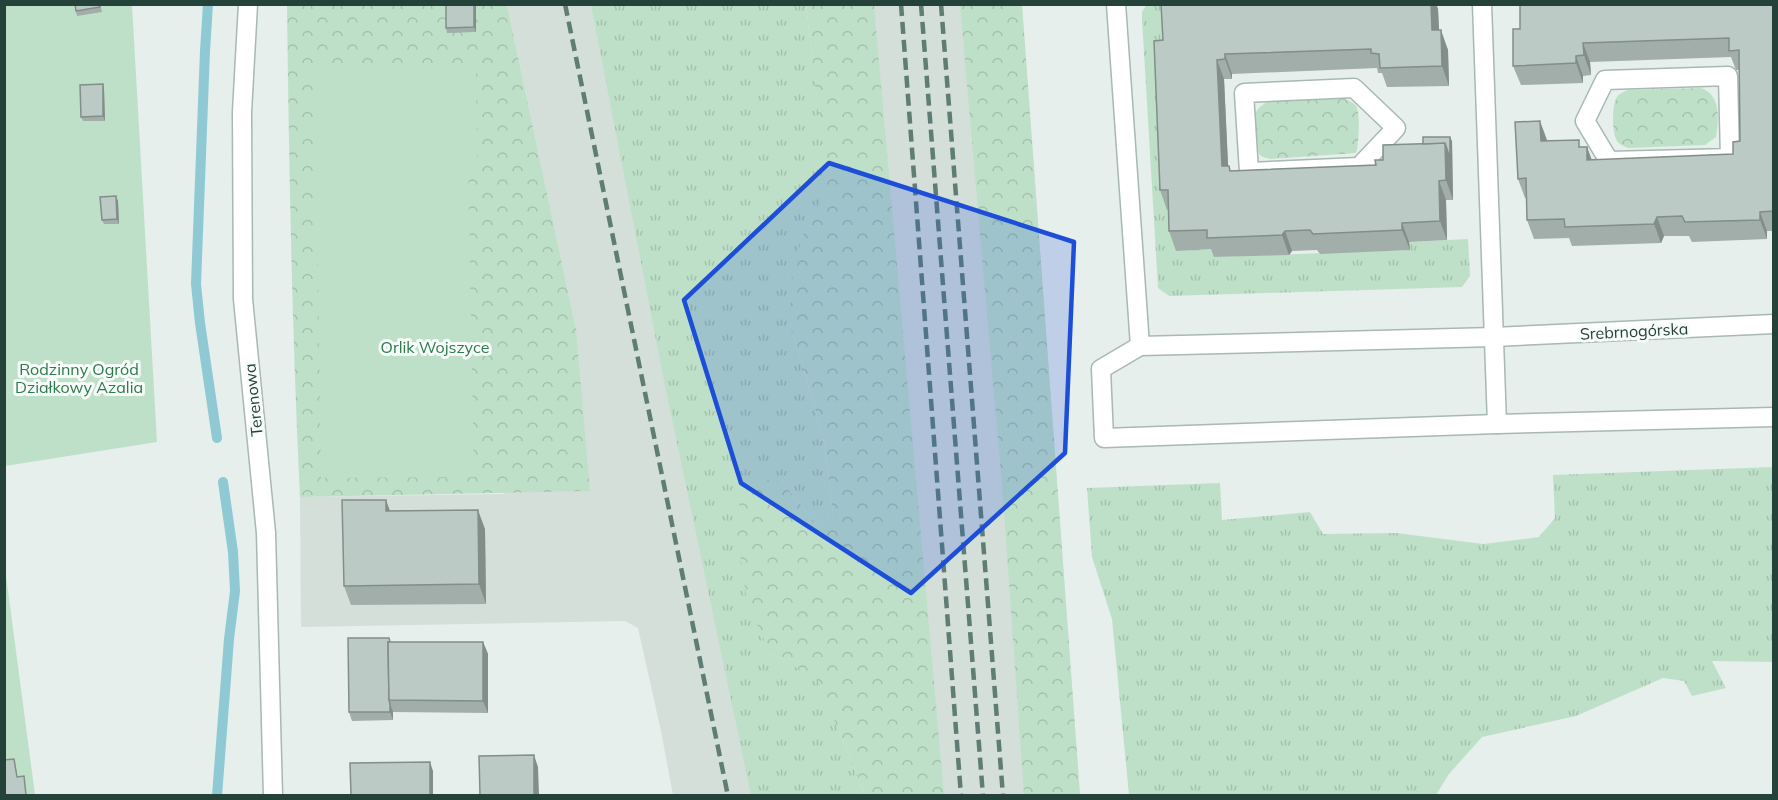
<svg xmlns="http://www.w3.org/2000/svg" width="1778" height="800" viewBox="0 0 1778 800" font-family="Mulish,sans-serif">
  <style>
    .built { fill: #d4dfda }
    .grass { fill: url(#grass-tufts) }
    .forest { fill: url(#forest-crowns) }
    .garden { fill: #bfe0c8 }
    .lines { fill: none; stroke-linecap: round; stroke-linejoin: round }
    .stream { stroke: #8ec9d4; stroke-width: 10 }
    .service-casing { stroke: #a8b8b2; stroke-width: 21 }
    .minor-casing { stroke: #a8b8b2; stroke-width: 21 }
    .service { stroke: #fff; stroke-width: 18 }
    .minor { stroke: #fff; stroke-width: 18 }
    .rail { stroke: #5f7d75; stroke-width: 4.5; stroke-dasharray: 12 6; stroke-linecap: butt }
    .wall { fill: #a1aea9 }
    .shaded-wall { fill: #838d89 }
    .building { fill: #bbcac4; stroke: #838d89; stroke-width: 1.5 }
    .marked { fill: #1d4ed8; fill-opacity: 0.2; stroke: #1d4ed8; stroke-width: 4.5; stroke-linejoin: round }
    .labels { text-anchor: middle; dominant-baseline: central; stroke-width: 6; stroke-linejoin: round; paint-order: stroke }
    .street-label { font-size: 16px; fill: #24423a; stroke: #f7fbf9 }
    .park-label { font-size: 16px; fill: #2d7a4b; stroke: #f7fbf9 }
  </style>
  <defs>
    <pattern id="grass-tufts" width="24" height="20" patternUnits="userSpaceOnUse" patternTransform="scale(1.5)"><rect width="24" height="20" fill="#bfe0c8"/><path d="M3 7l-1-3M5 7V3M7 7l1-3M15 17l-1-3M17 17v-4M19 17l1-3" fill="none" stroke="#a4c1ad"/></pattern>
    <pattern id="forest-crowns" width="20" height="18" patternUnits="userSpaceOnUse" patternTransform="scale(1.5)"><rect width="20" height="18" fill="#bfe0c8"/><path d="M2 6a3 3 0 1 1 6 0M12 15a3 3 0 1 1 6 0" fill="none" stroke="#a4c1ad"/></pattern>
  </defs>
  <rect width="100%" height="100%" fill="#e6efeb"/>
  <!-- built -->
  <g class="built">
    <polygon points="507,5 591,5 761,795 673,795 661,731 638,628 625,621 301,627 300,497 504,494 576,329"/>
    <polygon points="856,5 1022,5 1080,795 926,795"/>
  </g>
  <!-- grass -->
  <g class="grass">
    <polygon points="1147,4 1319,5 1205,9 1175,209 1214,249 1215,257 1409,250 1409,242 1468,239 1470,276 1462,287 1169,296 1158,288 1142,19 1142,12"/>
    <polygon points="591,5 806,5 828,192 803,234 790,326 804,370 824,441 833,515 819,527 782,482 770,653 818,679 865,795 751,795 664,381"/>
    <polygon points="1773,467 1773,662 1712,661 1726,688 1692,696 1684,681 1663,678 1576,716 1482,737 1449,774 1436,795 1129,795 1112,619 1092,557 1087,488 1220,483 1222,520 1310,512 1323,534 1396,533 1483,544 1539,537 1555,518 1553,475"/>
  </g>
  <!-- forest -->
  <g class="forest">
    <path d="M 287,5 L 507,5 L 576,329 L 590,491 L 300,497 C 292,333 289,169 287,5 Z"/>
    <polygon points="806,5 874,5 944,795 865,795 818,680 770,653 747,603 737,532 740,500 760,479 782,482 819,527 833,515 824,441 804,370 790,326 792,273 803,234 827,191"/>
    <polygon points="960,5 1022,5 1080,795 1024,795 1002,485"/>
    <path d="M 1701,88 C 1721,95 1719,119 1716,137 L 1705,145 L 1628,148 C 1623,146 1618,144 1616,139 C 1612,130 1612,107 1616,99 C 1618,94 1623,92 1628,90 Z"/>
    <path d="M 1345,99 C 1350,101 1355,103 1357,108 C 1360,116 1359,144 1356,153 L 1270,159 C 1267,158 1262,157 1260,155 C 1256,150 1254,122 1255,115 C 1257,108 1263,104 1269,101 Z"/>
  </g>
  <!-- garden -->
  <g class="garden">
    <polygon points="5,5 132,5 157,442 5,466"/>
    <polygon points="476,65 477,162 468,162 474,477 321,478 315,66"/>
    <polygon points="5,568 35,795 5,795"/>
  </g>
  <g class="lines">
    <!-- stream -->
    <g class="stream">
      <polyline points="208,4 205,51 196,284 200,323 217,438"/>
      <polyline points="217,796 229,639 235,591 233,552 223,482"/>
    </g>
    <!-- service casing -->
    <g class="service-casing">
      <g id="service">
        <polyline points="1116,4 1140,346"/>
        <polyline points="1482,4 1497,424"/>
        <polygon points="1728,76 1730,158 1609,161 1585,121 1605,80"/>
        <polygon points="1354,88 1396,128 1359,167 1249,172 1244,93"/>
        <polyline points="1494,337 1140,346 1101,369 1104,438 1497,424 1774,417"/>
      </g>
    </g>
    <!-- minor casing -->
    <g class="minor-casing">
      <g id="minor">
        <polyline points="248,4 242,112 243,299 266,533 273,796"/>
        <polyline points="1494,337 1774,324"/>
      </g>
    </g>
    <!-- service -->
    <use href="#service" class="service"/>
    <!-- minor -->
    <use href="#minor" class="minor"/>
    <!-- rail -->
    <g class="rail">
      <polyline points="565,4 728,796"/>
      <polyline points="901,4 961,796"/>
      <polyline points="921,4 983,796"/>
      <polyline points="941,4 1003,796"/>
    </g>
  </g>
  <!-- wall -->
  <g class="wall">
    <polygon points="100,4 102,12 77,16 76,11"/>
    <polygon points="476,4 476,32 447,33 446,28"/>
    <polygon points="1161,4 1436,4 1438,9 1439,30 1448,50 1449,86 1387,87 1382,73 1378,73 1377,68 1232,74 1232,79 1224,79 1228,166 1229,166 1231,171 1376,165 1383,160 1423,144 1452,141 1453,200 1446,200 1447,240 1409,242 1410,250 1320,254 1317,250 1292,251 1289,255 1214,257 1211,249 1176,251 1169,231 1169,209 1167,210 1160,190 1163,40"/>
    <polygon points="1773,4 1773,231 1767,231 1767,239 1692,242 1689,236 1664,236 1661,243 1572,246 1569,238 1534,239 1527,220 1526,198 1525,198 1518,179 1547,141 1581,147 1587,147 1592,160 1733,154 1740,141 1739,70 1736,70 1731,57 1590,62 1591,75 1583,76 1583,83 1521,85 1513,66 1520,29"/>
    <polygon points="103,84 104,88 105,121 83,121 81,117"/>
    <polygon points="118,201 119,224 104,224 102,220"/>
    <polygon points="390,511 485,529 486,604 351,605 344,586"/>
    <polygon points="391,642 483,642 488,654 488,713 393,712 393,720 352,721 349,712"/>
  </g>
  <!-- shaded-wall -->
  <g class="shaded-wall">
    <polygon points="474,4 476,4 476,32 474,27"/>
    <polygon points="1431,4 1436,4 1438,9 1440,50 1432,30"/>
    <polygon points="1441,30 1448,50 1449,86 1442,66"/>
    <polygon points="1583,43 1590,62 1591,75 1584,55"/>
    <polygon points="1225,54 1232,74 1232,79 1225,59"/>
    <polygon points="1576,56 1583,76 1583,83 1576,63"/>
    <polygon points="1217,60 1224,79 1229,185 1222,166"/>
    <polygon points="103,84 104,88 105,121 103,116"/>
    <polygon points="1540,121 1547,140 1548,161 1541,141"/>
    <polygon points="1450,137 1452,141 1453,200 1446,180 1445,143"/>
    <polygon points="1587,147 1594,167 1587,160"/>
    <polygon points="1439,181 1446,200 1447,240 1440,221"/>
    <polygon points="116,196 118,201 119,224 117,219"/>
    <polygon points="1760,212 1767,231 1767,239 1760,220"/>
    <polygon points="1657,217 1664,236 1661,243 1654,224"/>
    <polygon points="1402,223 1409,242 1410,250 1402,230"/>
    <polygon points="1285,231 1292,251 1289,255 1282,235"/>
    <polygon points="386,500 393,519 386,511"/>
    <polygon points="478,510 485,529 486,604 479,584"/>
    <polygon points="483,642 488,654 488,713 483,701"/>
    <polygon points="390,704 393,712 393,720 390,712"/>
    <polygon points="534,755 538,767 539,795 534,795"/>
    <polygon points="430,762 433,771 433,795 430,795"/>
  </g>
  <!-- building -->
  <g class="building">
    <polygon points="75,4 99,4 100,7 76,11"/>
    <polygon points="446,4 474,4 474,27 446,28"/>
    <polygon points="1161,4 1431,4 1432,30 1441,30 1442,66 1380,68 1379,54 1371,53 1371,49 1225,54 1225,59 1217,60 1222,166 1229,166 1230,171 1376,165 1375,160 1383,160 1383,145 1445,143 1446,180 1439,181 1440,221 1402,223 1402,230 1313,234 1310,230 1285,231 1282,235 1207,238 1207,230 1169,231 1168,190 1160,190 1154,41 1163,40"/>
    <polygon points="1520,4 1773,4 1773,211 1760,212 1760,220 1685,222 1682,216 1657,217 1654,224 1565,227 1564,219 1527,220 1526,178 1518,179 1515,122 1540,121 1541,141 1579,140 1579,147 1587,147 1587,160 1733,154 1733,142 1740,141 1739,50 1729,51 1729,38 1583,43 1584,55 1576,56 1576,63 1513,66 1513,29 1520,29"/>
    <polygon points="103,84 103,116 81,117 80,85"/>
    <polygon points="1423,137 1450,137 1450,158 1445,143 1423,144"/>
    <polygon points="116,196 117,219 102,220 100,197"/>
    <polygon points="342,500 386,500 386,511 478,510 479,584 344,586"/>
    <polygon points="348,638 389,638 390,642 388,642 389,700 390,704 390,712 349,712"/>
    <polygon points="388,642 483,642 483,701 389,700"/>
    <polygon points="534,755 534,795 480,795 479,756"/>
    <polygon points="14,759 17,777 24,776 26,795 4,795 4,760"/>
    <polygon points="430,762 430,795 351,795 350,763"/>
  </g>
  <!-- marked area -->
  <path class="marked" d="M 829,163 L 1074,242 L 1065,453 L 911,593 L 741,483 L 684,300 Z"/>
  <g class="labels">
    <!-- street labels -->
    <g class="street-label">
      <text transform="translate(1634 331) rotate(-3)">Srebrnogórska</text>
      <text transform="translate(253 400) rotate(-96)">Terenowa</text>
    </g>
    <!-- park labels -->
    <g class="park-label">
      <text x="435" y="347">Orlik Wojszyce</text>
      <text x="79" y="369">Rodzinny Ogród<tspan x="79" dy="18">Działkowy Azalia</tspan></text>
    </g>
  </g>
  <!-- border -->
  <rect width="1778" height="800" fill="none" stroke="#24423a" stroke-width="12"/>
</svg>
